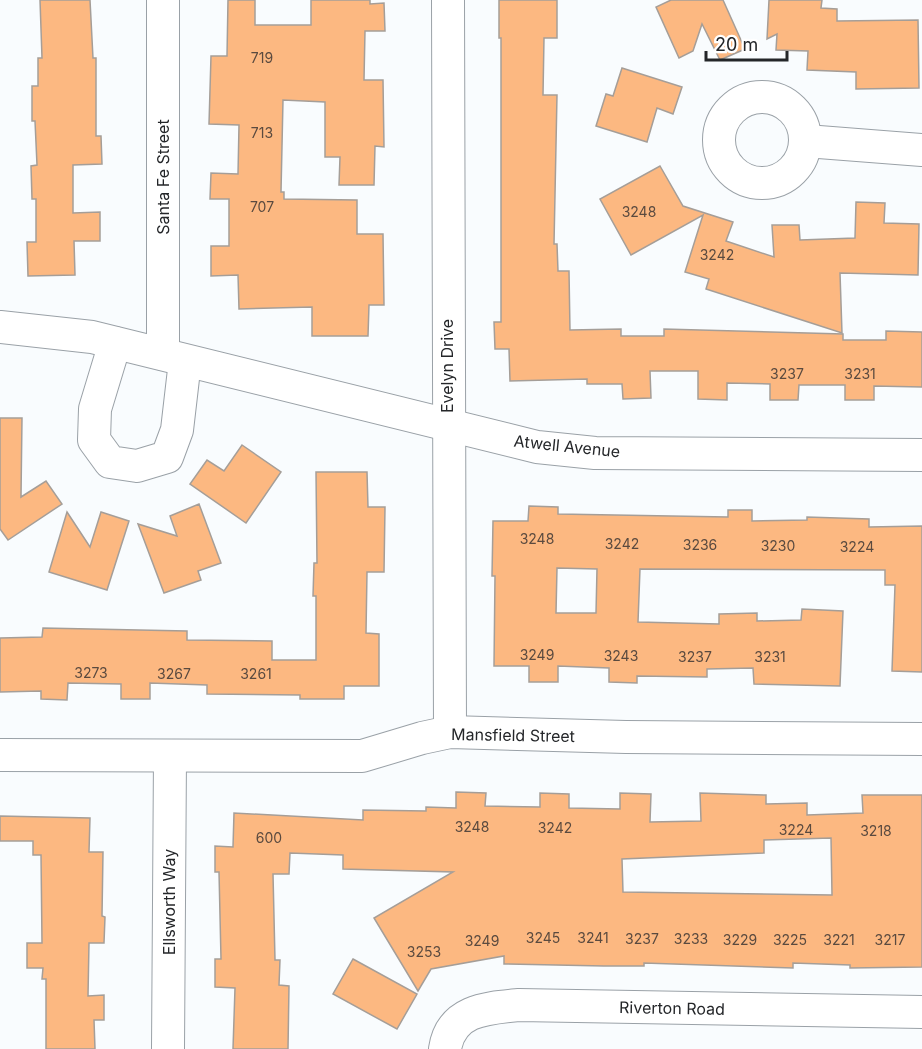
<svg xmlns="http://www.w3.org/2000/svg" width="922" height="1049" viewBox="0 0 922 1049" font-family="Inter,sans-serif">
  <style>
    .building { fill: #fcb881; stroke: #a59e98; stroke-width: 1.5; fill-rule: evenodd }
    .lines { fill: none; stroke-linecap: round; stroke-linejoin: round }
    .street-casing { stroke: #9aa1a7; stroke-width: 34 }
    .street { stroke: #fff; stroke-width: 32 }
    .labels { text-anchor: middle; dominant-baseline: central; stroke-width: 4.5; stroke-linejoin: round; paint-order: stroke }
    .number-label { font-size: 14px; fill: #5a4a3f }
    .street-label { font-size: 16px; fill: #242629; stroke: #fff }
  </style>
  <rect width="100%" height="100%" fill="#f9fcfe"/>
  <!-- building -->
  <g class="building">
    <polygon points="40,0 90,0 93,58 96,58 96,136 101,136 102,164 73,165 73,213 100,212 100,241 74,241 75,275 28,276 27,242 36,242 36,199 32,199 31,166 37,165 35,121 32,121 32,86 38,86 38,58 42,58"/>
    <polygon points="228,0 255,0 255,25 311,25 311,0 370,0 370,4 384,3 385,31 365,31 364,80 383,80 384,147 375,146 374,185 339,185 340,157 325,157 325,102 283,100 281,192 284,192 284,199 357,200 357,234 383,234 384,305 369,305 368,336 312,336 312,307 239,309 238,275 211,276 211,246 229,246 229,199 210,199 211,173 238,174 239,125 209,124 211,56 227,56"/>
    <polygon points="499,0 557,0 557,38 544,38 543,95 557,95 554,244 557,244 558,271 569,271 570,330 621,329 621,336 664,336 664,329 843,334 843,340 886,340 886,331 922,332 922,387 874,386 874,400 845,400 845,385 799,385 798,400 770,400 770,384 727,383 727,400 698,399 698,371 650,371 651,398 623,399 622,384 587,384 587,379 510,381 509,349 495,349 494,322 501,322 501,38 499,38"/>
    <polygon points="671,0 723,0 745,49 720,60 702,24 693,51 679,58 656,7"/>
    <polygon points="769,0 822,0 821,8 837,9 837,21 918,20 919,88 856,89 856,72 807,70 808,51 776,50 777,34 767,39"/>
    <polygon points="622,68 682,87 673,114 657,108 647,142 596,126 606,94 613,96"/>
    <polygon points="660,166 683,206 733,222 726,241 774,257 772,225 799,225 800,240 855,238 856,202 885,203 884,223 919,224 918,275 840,273 842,333 706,289 709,279 685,272 703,215 631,255 600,199"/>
    <polygon points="0,418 22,418 21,497 46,481 62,504 8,540 0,529"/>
    <polygon points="242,445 281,472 246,523 190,484 207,460 224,471"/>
    <polygon points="316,472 367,472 368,507 385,507 384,572 367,572 366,633 379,634 379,686 344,686 344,699 300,699 300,695 207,694 207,685 150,683 150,699 121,699 121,684 68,683 67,700 41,699 41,691 0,692 0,638 42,637 43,628 187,631 187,640 272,641 272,660 316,660 316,596 313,596 314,563 317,563"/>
    <polygon points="199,504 221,563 198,571 201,580 164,593 138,524 177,536 170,516"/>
    <path d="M 529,506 L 558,507 L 558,514 L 728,517 L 728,510 L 752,510 L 752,521 L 807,520 L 807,517 L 869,519 L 869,527 L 922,526 L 922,672 L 892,671 L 895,585 L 885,585 L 885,570 L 640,569 L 638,622 L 719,624 L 719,614 L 757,613 L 757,621 L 801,620 L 802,609 L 843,611 L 840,686 L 754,684 L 753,668 L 707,669 L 707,677 L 637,676 L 637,683 L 609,682 L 609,668 L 558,666 L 558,682 L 529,682 L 529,666 L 494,666 L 495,576 L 492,576 L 493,521 L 528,521 ZM 557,568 L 597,569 L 596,613 L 556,613 Z"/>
    <polygon points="67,512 90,547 101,512 129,521 107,590 49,572"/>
    <path d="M 456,792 L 486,793 L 485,806 L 540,807 L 540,793 L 569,794 L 569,808 L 620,809 L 620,793 L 651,794 L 650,822 L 701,821 L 700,793 L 766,795 L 766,804 L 807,803 L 807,815 L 863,813 L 862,795 L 922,795 L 922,967 L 850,968 L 850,965 L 793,963 L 793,968 L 644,963 L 644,966 L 604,966 L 504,964 L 504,956 L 431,969 L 418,991 L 374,918 L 453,872 L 343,869 L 343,855 L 290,853 L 289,874 L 273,874 L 275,960 L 280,960 L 279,985 L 289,986 L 288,1049 L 233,1049 L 235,988 L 215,987 L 215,959 L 221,959 L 219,872 L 215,872 L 215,846 L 233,847 L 234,813 L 363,820 L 363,810 L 426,811 L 426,807 L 456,808 ZM 831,838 L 832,895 L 623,892 L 622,859 L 764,853 L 764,840 Z"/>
    <polygon points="0,816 90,818 89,852 103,852 102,916 105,917 104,943 89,943 88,996 104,995 104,1020 94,1020 95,1049 46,1049 46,979 42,979 43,968 27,968 27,943 42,943 41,855 33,855 33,841 0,841"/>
    <polygon points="353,959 417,994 397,1029 333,994"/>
  </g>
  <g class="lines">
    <!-- street casing -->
    <g class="street-casing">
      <g id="street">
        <polyline points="448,0 450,732"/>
        <circle cx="762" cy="140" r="43"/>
        <polyline points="806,141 922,150"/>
        <polyline points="0,327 92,337 537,447 595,453 922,455"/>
        <polyline points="115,343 95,409 94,440 110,462 137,466 167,457 177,430 185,361"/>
        <polyline points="163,354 163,0"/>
        <polyline points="0,755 362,756 422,738 450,732 626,737 922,739"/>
        <polyline points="168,1049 170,756"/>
        <path d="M 445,1049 C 451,1010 486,1008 519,1005 L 922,1012"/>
      </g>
    </g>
    <!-- street -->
    <use href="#street" class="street"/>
  </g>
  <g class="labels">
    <!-- number labels -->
    <g class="number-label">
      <text x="262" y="57">719</text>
      <text x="262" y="132">713</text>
      <text x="262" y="206">707</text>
      <text x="639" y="211">3248</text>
      <text x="717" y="254">3242</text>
      <text x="787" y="373">3237</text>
      <text x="860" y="373">3231</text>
      <text x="537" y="538">3248</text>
      <text x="622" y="543">3242</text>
      <text x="700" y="544">3236</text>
      <text x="778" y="545">3230</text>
      <text x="857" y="546">3224</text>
      <text x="537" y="654">3249</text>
      <text x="621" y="655">3243</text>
      <text x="695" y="656">3237</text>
      <text x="770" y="656">3231</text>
      <text x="91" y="672">3273</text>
      <text x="174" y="673">3267</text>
      <text x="256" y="673">3261</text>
      <text x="472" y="826">3248</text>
      <text x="555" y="827">3242</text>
      <text x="796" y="829">3224</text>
      <text x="876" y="830">3218</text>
      <text x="269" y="837">600</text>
      <text x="543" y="937">3245</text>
      <text x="593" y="937">3241</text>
      <text x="642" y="938">3237</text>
      <text x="691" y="938">3233</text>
      <text x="740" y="939">3229</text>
      <text x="790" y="939">3225</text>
      <text x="839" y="939">3221</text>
      <text x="890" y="939">3217</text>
      <text x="482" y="940">3249</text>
      <text x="424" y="951">3253</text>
    </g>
    <!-- street labels -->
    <g class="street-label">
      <text transform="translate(163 177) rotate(-90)">Santa Fe Street</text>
      <text transform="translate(447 366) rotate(-90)">Evelyn Drive</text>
      <text transform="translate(567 446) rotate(6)">Atwell Avenue</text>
      <text transform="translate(513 735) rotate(1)">Mansfield Street</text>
      <text transform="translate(169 902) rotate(-90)">Ellsworth Way</text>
      <text transform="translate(672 1008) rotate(1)">Riverton Road</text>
    </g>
  </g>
  <!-- scale -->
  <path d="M706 51v9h81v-9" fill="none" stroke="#242629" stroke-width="3"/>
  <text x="715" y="51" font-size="18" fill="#242629" stroke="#ffffff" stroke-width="4.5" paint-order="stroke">20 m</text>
</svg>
